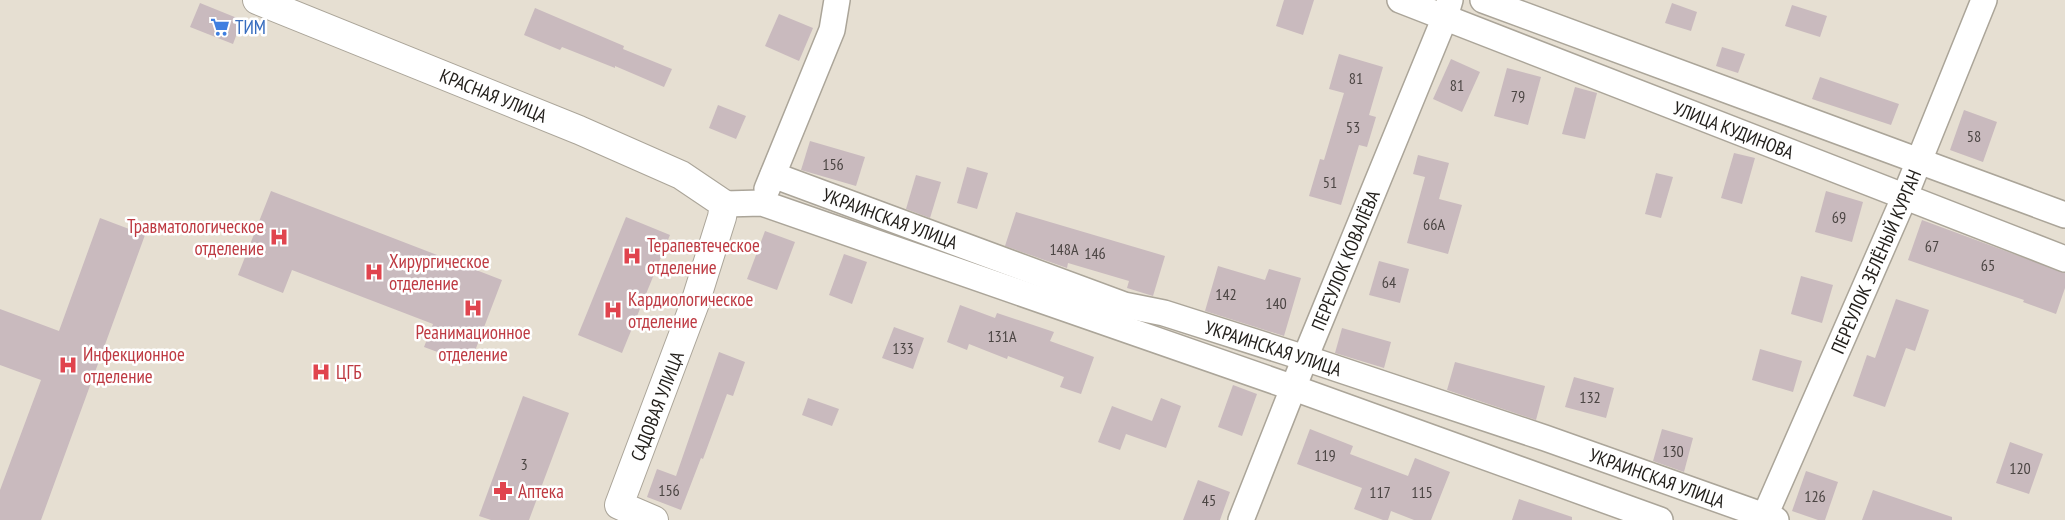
<svg xmlns="http://www.w3.org/2000/svg" width="2065" height="520" viewBox="0 0 2065 520" font-family="'PT Sans Narrow',sans-serif">
  <style>
    .building { fill: #c9babe }
    .lines { fill: none; stroke-linecap: round; stroke-linejoin: round }
    .minor-casing { stroke: #aba599; stroke-width: 28 }
    .tertiary-casing { stroke: #aba599; stroke-width: 30 }
    .minor { stroke: #fff; stroke-width: 25 }
    .tertiary { stroke: #fff; stroke-width: 28 }
    .labels { text-anchor: middle; dominant-baseline: central; stroke-width: 5; stroke-linejoin: round; paint-order: stroke }
    .number-label { font-size: 16px; fill: #4b4543 }
    .shop-label { font-size: 19px; fill: #366cbe; stroke: #fff; text-anchor: start }
    .street-label { font-size: 19px; fill: #211e1a; stroke: #fff }
    .health-label { font-size: 19px; fill: #be3a42; stroke: #fff; text-anchor: start }
  </style>
  <rect width="100%" height="100%" fill="#e6dfd2"/>
  <!-- building -->
  <g class="building">
    <polygon points="1284,0 1314,0 1303,35 1276,26"/>
    <polygon points="200,3 242,20 233,44 190,27"/>
    <polygon points="1672,3 1697,12 1691,31 1665,23"/>
    <polygon points="1792,5 1827,16 1820,37 1785,26"/>
    <polygon points="535,8 624,46 623,49 672,69 664,87 615,66 615,68 562,47 560,50 524,35"/>
    <polygon points="779,14 813,28 799,61 765,46"/>
    <polygon points="1722,47 1745,54 1738,73 1716,66"/>
    <polygon points="1339,54 1383,67 1369,115 1376,117 1367,147 1359,145 1341,205 1309,196 1320,159 1324,160 1344,93 1329,89"/>
    <polygon points="1451,59 1480,72 1462,112 1433,99"/>
    <polygon points="1507,68 1541,77 1528,125 1494,116"/>
    <polygon points="1820,77 1899,104 1891,125 1812,99"/>
    <polygon points="1575,87 1597,93 1585,139 1562,134"/>
    <polygon points="718,105 746,116 736,139 709,128"/>
    <polygon points="1964,110 1997,122 1983,162 1950,150"/>
    <polygon points="810,141 865,157 856,186 801,170"/>
    <polygon points="1734,153 1755,158 1742,204 1721,198"/>
    <polygon points="1418,155 1449,163 1439,199 1462,205 1448,254 1407,243 1425,177 1413,174"/>
    <polygon points="967,167 988,173 977,209 957,203"/>
    <polygon points="1656,173 1673,177 1661,218 1645,214"/>
    <polygon points="916,175 941,182 930,218 906,209"/>
    <polygon points="271,191 502,280 470,364 424,347 433,324 292,270 283,293 238,275"/>
    <polygon points="1826,191 1863,202 1852,242 1815,232"/>
    <polygon points="1016,212 1165,256 1153,296 1127,288 1129,281 1068,263 1067,268 1005,246"/>
    <polygon points="626,217 670,235 622,353 578,335"/>
    <polygon points="100,218 145,235 41,520 0,520 0,490 41,380 0,365 0,309 59,331"/>
    <polygon points="1922,220 2065,273 2065,288 2056,314 2023,302 2024,300 1908,260"/>
    <polygon points="765,231 795,242 777,290 747,279"/>
    <polygon points="844,254 867,262 852,304 829,295"/>
    <polygon points="1379,261 1409,269 1400,303 1369,295"/>
    <polygon points="1218,266 1265,280 1269,269 1301,278 1284,336 1205,311"/>
    <polygon points="1801,276 1833,285 1822,323 1791,314"/>
    <polygon points="1896,299 1929,310 1915,351 1906,348 1885,407 1853,396 1867,355 1875,358"/>
    <polygon points="960,305 995,318 997,313 1054,332 1050,341 1094,357 1081,394 1060,387 1064,377 1008,356 1007,359 969,344 967,350 947,342"/>
    <polygon points="894,327 924,338 913,369 882,358"/>
    <polygon points="1342,328 1391,342 1384,368 1335,353"/>
    <polygon points="1760,349 1802,361 1793,392 1752,380"/>
    <polygon points="719,352 745,362 733,396 727,394 703,459 701,458 681,510 647,497 657,469 676,476"/>
    <polygon points="1455,362 1545,386 1536,420 1447,390"/>
    <polygon points="1574,377 1614,388 1606,418 1565,407"/>
    <polygon points="1233,385 1257,394 1242,436 1218,427"/>
    <polygon points="523,396 569,413 529,520 491,520 479,516"/>
    <polygon points="808,398 839,409 832,426 802,415"/>
    <polygon points="1161,398 1181,406 1166,448 1126,434 1120,450 1098,442 1112,406 1152,421"/>
    <polygon points="1310,429 1353,446 1350,454 1408,476 1415,458 1450,472 1431,520 1414,520 1391,511 1388,520 1383,520 1354,509 1362,488 1297,464"/>
    <polygon points="1662,429 1693,438 1684,472 1653,461"/>
    <polygon points="2010,442 2043,454 2029,494 1996,483"/>
    <polygon points="1806,471 1838,482 1825,520 1818,520 1792,511"/>
    <polygon points="1198,480 1230,492 1220,520 1183,520"/>
    <polygon points="1873,490 1952,517 1952,520 1862,520"/>
    <polygon points="1519,499 1572,517 1572,520 1512,520"/>
  </g>
  <g class="lines">
    <!-- minor casing -->
    <g class="minor-casing">
      <g id="minor">
        <path id="s1" d="M 1400,0 L 2065,259"/>
        <polyline points="1483,0 2065,215"/>
        <path id="s2" d="M 773,175 L 1124,305 L 1164,313 L 1305,358 L 1545,438 L 1776,520"/>
        <polyline points="767,189 832,30 837,0"/>
        <polyline points="724,204 762,203 1294,388 1660,520"/>
        <path id="s3" d="M 1241,520 L 1305,358 L 1445,17 L 1450,0"/>
        <path id="s4" d="M 1763,520 L 1904,198 L 1984,0"/>
      </g>
    </g>
    <!-- tertiary casing -->
    <g class="tertiary-casing">
      <g id="tertiary">
        <path id="s5" d="M 257,0 L 579,130 L 681,175 L 724,204 L 722,217 L 695,303 L 619,505 L 654,520"/>
      </g>
    </g>
    <!-- minor -->
    <use href="#minor" class="minor"/>
    <!-- tertiary -->
    <use href="#tertiary" class="tertiary"/>
  </g>
  <!-- icons -->
  <defs>
    <g id="supermarket-bare" transform="scale(1.5)"><path d="M-6-5.5h2.5l.6 2H6L4.5 2H-2.5L-4.4-4H-6ZM-1.5 3.2a1.3 1.3 0 1 0 .1 0ZM3 3.2a1.3 1.3 0 1 0 .1 0Z" fill="#3f7fe0" stroke="#fff" stroke-width="2.5" paint-order="stroke"/></g>
    <g id="hospital-bare" transform="scale(1.5)"><path d="M-5-5h3v3.5h4V-5h3V5h-3V1.5h-4V5h-3Z" fill="#e0444e" stroke="#fff" stroke-width="2.5" paint-order="stroke"/></g>
    <g id="pharmacy-bare" transform="scale(1.5)"><path d="M-2-6h4v4h4v4h-4v4h-4v-4h-4v-4h4Z" fill="#e0444e" stroke="#fff" stroke-width="2.5" paint-order="stroke"/></g>
  </defs>
  <g fill-rule="evenodd">
    <use href="#supermarket-bare" x="220" y="27"/>
    <use href="#hospital-bare" x="279" y="237"/>
    <use href="#hospital-bare" x="632" y="256"/>
    <use href="#hospital-bare" x="374" y="272"/>
    <use href="#hospital-bare" x="473" y="308"/>
    <use href="#hospital-bare" x="613" y="310"/>
    <use href="#hospital-bare" x="68" y="365"/>
    <use href="#hospital-bare" x="321" y="372"/>
    <use href="#pharmacy-bare" x="503" y="491"/>
  </g>
  <g class="labels">
    <!-- number labels -->
    <g class="number-label">
      <text x="1356" y="78">81</text>
      <text x="1457" y="85">81</text>
      <text x="1518" y="96">79</text>
      <text x="1353" y="127">53</text>
      <text x="1974" y="136">58</text>
      <text x="833" y="164">156</text>
      <text x="1330" y="182">51</text>
      <text x="1839" y="217">69</text>
      <text x="1434" y="224">66А</text>
      <text x="1932" y="246">67</text>
      <text x="1064" y="249">148А</text>
      <text x="1095" y="253">146</text>
      <text x="1988" y="265">65</text>
      <text x="1389" y="282">64</text>
      <text x="1226" y="294">142</text>
      <text x="1276" y="303">140</text>
      <text x="1002" y="336">131А</text>
      <text x="903" y="348">133</text>
      <text x="1590" y="397">132</text>
      <text x="1673" y="451">130</text>
      <text x="1325" y="455">119</text>
      <text x="524" y="464">3</text>
      <text x="2020" y="468">120</text>
      <text x="669" y="490">156</text>
      <text x="1380" y="492">117</text>
      <text x="1422" y="492">115</text>
      <text x="1815" y="496">126</text>
      <text x="1209" y="500">45</text>
    </g>
    <!-- shop labels -->
    <g class="shop-label">
      <text x="235" y="27">ТИМ</text>
    </g>
    <!-- street labels -->
    <g class="street-label">
      <text stroke="none"><textPath href="#s5" startOffset="255">КРАСНАЯ УЛИЦА</textPath></text>
      <text stroke="none"><textPath href="#s1" startOffset="358">УЛИЦА КУДИНОВА</textPath></text>
      <text stroke="none"><textPath href="#s2" startOffset="125">УКРАИНСКАЯ УЛИЦА</textPath></text>
      <text stroke="none"><textPath href="#s3" startOffset="280">ПЕРЕУЛОК КОВАЛЁВА</textPath></text>
      <text stroke="none"><textPath href="#s4" startOffset="282">ПЕРЕУЛОК ЗЕЛЁНЫЙ КУРГАН</textPath></text>
      <text stroke="none"><textPath href="#s2" startOffset="530">УКРАИНСКАЯ УЛИЦА</textPath></text>
      <text transform="translate(657 406) rotate(-69)">САДОВАЯ УЛИЦА</text>
      <text stroke="none"><textPath href="#s2" startOffset="935">УКРАИНСКАЯ УЛИЦА</textPath></text>
    </g>
    <!-- health labels -->
    <g class="health-label">
      <text x="264" y="226" text-anchor="end">Травматологическое<tspan x="264" dy="22">отделение</tspan></text>
      <text x="647" y="245">Терапевтеческое<tspan x="647" dy="22">отделение</tspan></text>
      <text x="389" y="261">Хирургическое<tspan x="389" dy="22">отделение</tspan></text>
      <text x="628" y="299">Кардиологическое<tspan x="628" dy="22">отделение</tspan></text>
      <text x="473" y="332" text-anchor="middle">Реанимационное<tspan x="473" dy="22">отделение</tspan></text>
      <text x="83" y="354">Инфекционное<tspan x="83" dy="22">отделение</tspan></text>
      <text x="336" y="372">ЦГБ</text>
      <text x="518" y="491">Аптека</text>
    </g>
  </g>
</svg>
